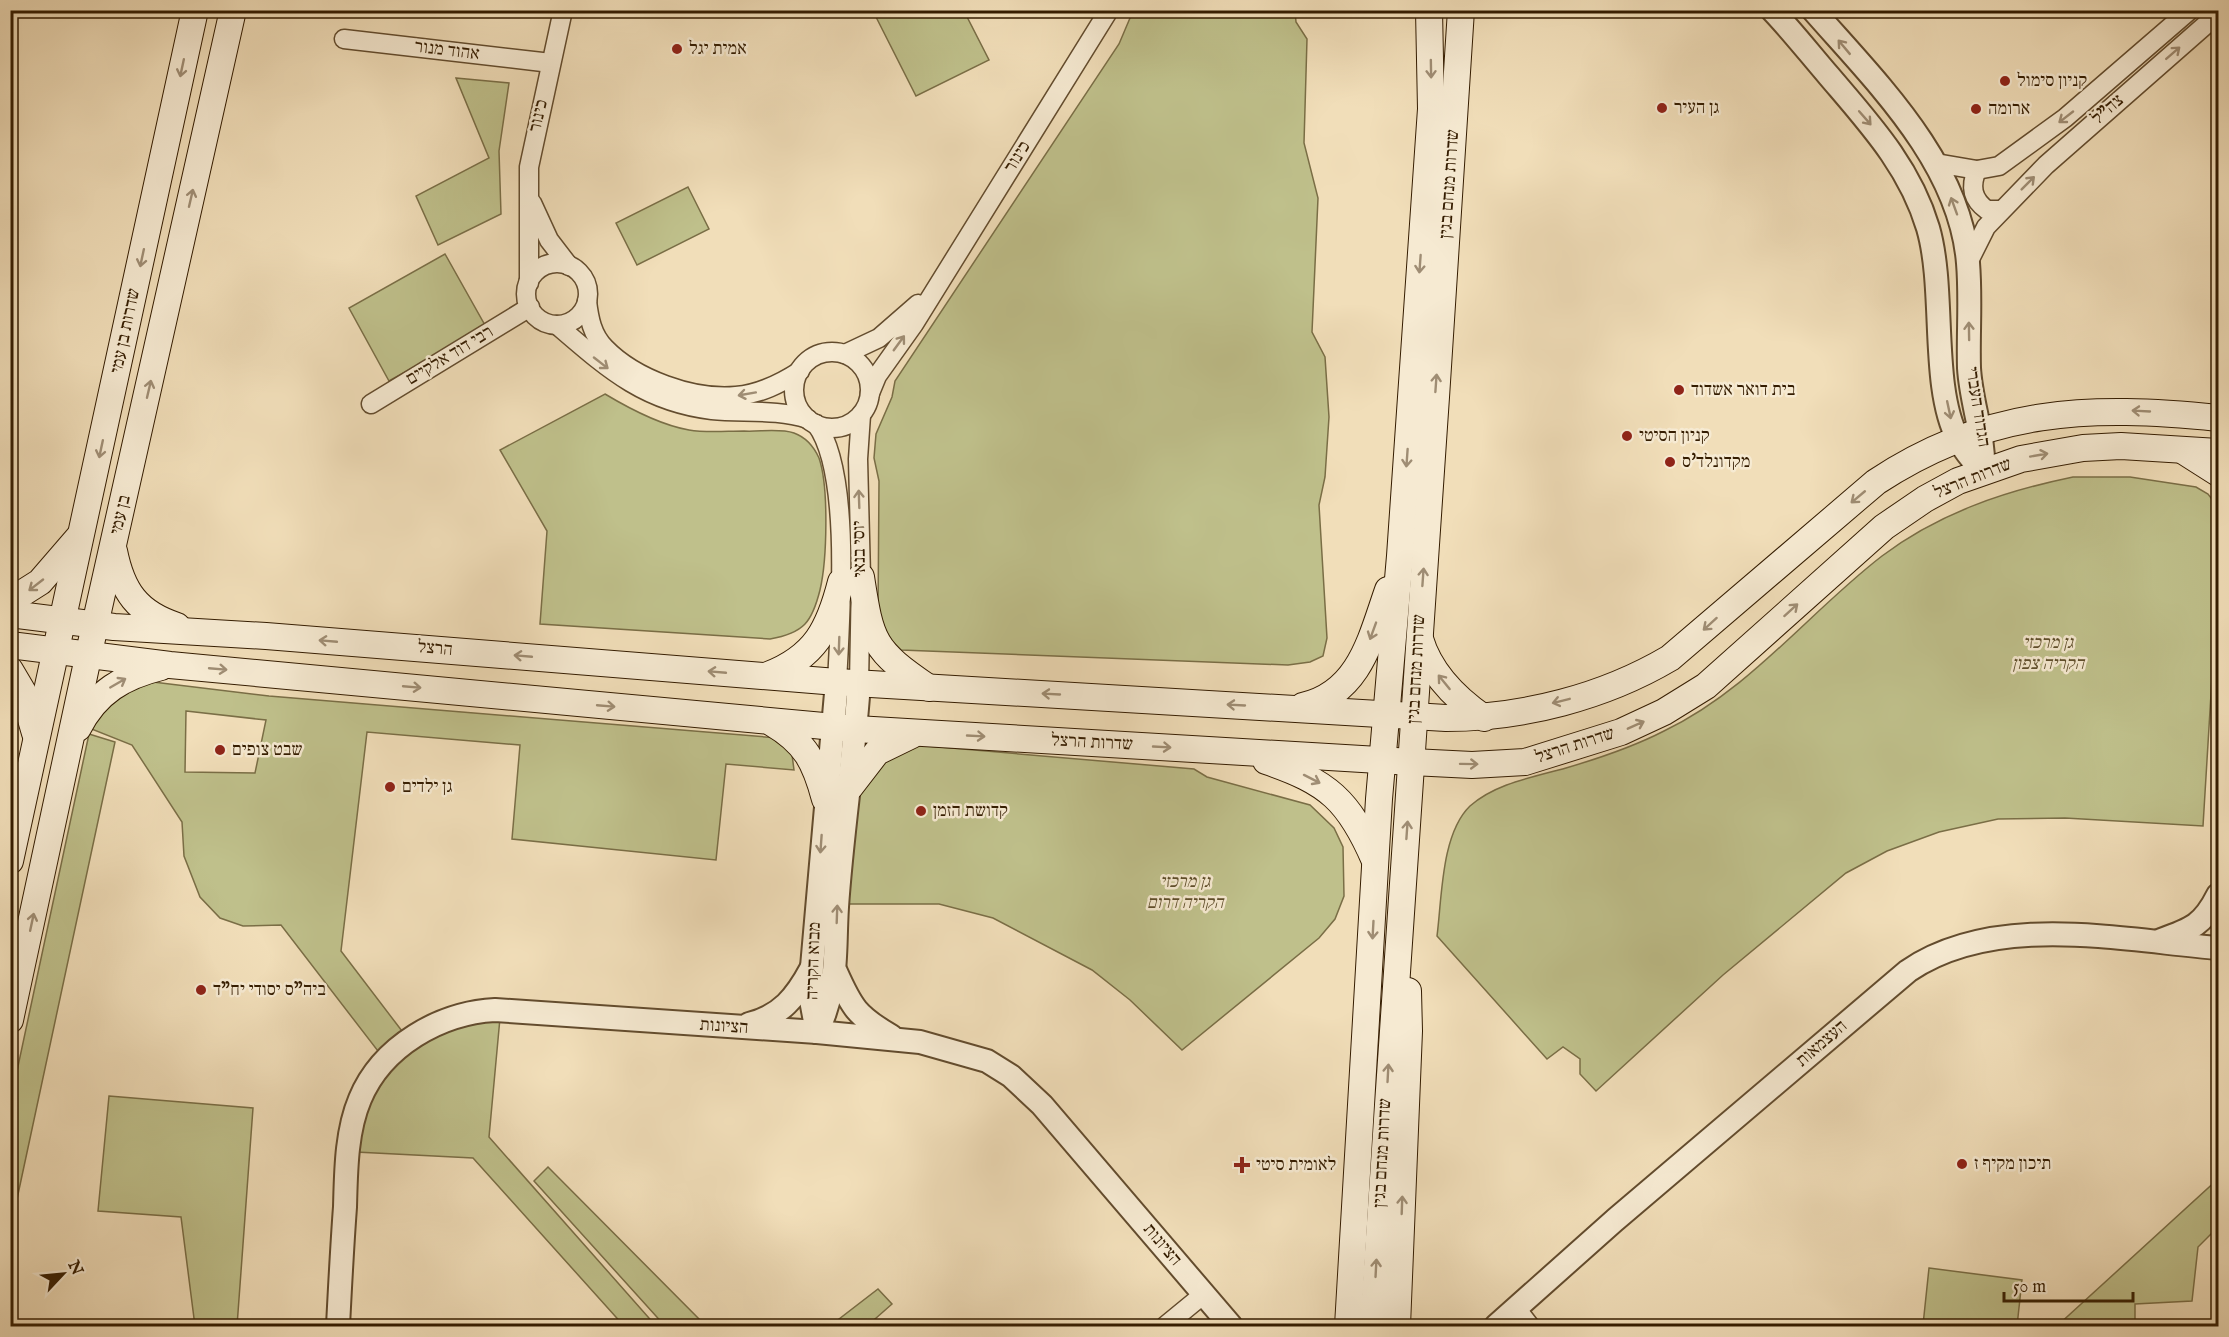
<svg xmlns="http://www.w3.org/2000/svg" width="2229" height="1337" viewBox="0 0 2229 1337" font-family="'IM FELL English','Frank Ruhl Libre',serif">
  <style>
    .green { fill: #bfc08b; stroke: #7a6e46; stroke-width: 1.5; fill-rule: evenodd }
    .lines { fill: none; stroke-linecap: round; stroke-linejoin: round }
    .minor-casing { stroke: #634c2e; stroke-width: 21 }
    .tertiary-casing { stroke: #634c2e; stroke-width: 26 }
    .secondary-casing { stroke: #341c00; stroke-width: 28 }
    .minor { stroke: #f6ead2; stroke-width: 18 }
    .tertiary { stroke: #f6ead2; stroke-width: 22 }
    .secondary { stroke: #f6ead2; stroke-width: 26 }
    .oneway { stroke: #9f8d74 }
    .poi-dot { fill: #8f2418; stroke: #f6ead2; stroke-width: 2 }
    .labels { text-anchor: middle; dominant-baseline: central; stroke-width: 5; stroke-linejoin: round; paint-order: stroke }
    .poi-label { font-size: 18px; fill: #341c00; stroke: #f6ead2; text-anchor: start }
    .street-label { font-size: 18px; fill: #341c00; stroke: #f6ead2 }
    .park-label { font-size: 18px; font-style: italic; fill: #5e4d2a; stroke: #f6ead2 }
  </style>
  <rect width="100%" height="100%" fill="#f1deb9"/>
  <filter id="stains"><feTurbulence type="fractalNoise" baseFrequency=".00333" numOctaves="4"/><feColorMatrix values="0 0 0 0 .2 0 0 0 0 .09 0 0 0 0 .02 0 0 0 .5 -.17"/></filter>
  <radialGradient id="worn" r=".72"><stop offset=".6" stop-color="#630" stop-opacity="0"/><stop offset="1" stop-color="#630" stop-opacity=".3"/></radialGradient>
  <!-- green -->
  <g class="green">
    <polygon points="873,11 964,11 989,60 916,96"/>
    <polygon points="1133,11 1295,11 1296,22 1307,39 1304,143 1318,198 1312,332 1325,357 1329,417 1325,477 1319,505 1327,638 1323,656 1310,662 1288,665 901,650 891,640 878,617 879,481 874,458 876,434 892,397 895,381 1119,44"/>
    <polygon points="456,78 509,83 499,151 501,214 438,245 416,196 489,158"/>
    <polygon points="688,187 709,229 637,265 616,223"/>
    <polygon points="445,254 486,327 389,381 349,308"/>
    <path d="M 605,394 C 630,409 660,425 689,430 C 706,433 726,431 744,431 C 759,432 779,428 794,433 C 805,437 814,447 819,458 C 829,487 827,560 820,590 C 812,622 804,633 770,639 L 540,624 L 547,531 L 500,450 Z"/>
    <path d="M 2073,477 L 2130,477 L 2196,487 L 2208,494 L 2218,507 L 2218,579 L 2203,826 L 2065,818 L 1998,819 L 1939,832 L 1887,851 L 1846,873 L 1723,975 L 1596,1091 L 1580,1074 L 1580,1059 L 1563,1047 L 1547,1059 L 1437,936 C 1442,898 1441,834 1470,806 C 1496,783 1534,777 1566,768 C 1600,758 1633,747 1664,731 C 1750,690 1808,613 1882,556 C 1939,513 2005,491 2073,477 Z"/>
    <path d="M 153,682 L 269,696 L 790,739 L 794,770 L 726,764 L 716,860 L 512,839 L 520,745 L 367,732 L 341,951 L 405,1035 L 381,1055 L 281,925 L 243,926 L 220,918 L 200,897 L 184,856 L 182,822 L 132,745 L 89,728 L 124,687 ZM 186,711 L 266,720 L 255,773 L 185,772 Z"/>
    <polygon points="89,734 115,742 11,1227 11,1099"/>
    <polygon points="916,745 1194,769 1207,777 1310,805 1334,828 1343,847 1344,896 1335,919 1319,938 1182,1050 1130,1000 1092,970 993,918 939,904 845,904 859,792 889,757"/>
    <polygon points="500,1018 489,1137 656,1326 624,1326 473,1158 356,1152 364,1106 398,1059 438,1032"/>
    <polygon points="109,1096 253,1108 237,1326 195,1326 181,1217 98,1211"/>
    <polygon points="548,1167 706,1326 665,1326 534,1181"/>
    <polygon points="2218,1179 2218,1227 2198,1247 2192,1301 2135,1304 2135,1326 2057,1326"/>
    <polygon points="1929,1268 2022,1280 2017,1326 1923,1325"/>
    <polygon points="878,1289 892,1304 867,1326 830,1326"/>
  </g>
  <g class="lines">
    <!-- minor casing -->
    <g class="minor-casing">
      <g id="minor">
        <polyline points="344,39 551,63"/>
        <polyline points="1936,163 1977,170 1999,166 2065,118 2190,10"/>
        <path d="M 1977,170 C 1970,186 1972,199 1987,210 L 2001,210"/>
        <polyline points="532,203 549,240 569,266"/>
        <polyline points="1968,263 1986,227 2046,165 2218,14"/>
        <circle cx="557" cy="294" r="31"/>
        <polyline points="529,283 529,167 563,10"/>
        <path d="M 587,301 C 589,318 592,335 605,348 C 635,379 693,400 736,396 C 760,394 780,384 800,371"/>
        <path d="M 557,325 C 607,368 644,402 712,410 C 744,413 777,409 808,419"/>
        <circle cx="832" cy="390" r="38"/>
        <polyline points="845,354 879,338 918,304"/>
        <polyline points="870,393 877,376 914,324 1109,10"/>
        <polyline points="371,404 530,307"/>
        <path d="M 816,424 C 852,472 840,621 837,682"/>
        <polyline points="859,683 861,577 858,459 861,415"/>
        <polyline points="1516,1308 1530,1326"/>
        <polyline points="1165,1326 1204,1294"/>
      </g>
    </g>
    <!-- tertiary casing -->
    <g class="tertiary-casing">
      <g id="tertiary">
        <path d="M 1772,10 C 1792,31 1810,54 1829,76 C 1869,123 1910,167 1928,228 C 1946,290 1930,386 1958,439 C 1965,452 1974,462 1983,472"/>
        <path d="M 1813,10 C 1876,82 1960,163 1968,263 C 1971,298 1968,333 1969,368 C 1971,404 1985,436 1983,472"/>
        <path d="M 2161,940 C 2192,929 2203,925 2218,895"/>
        <path d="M 836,972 C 852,1008 857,1016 891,1036"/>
        <path d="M 749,1024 C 781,1016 796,997 811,969"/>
        <path d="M 817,1032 C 839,985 834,956 837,907 C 842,832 854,758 859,683"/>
        <polyline points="817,1032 811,1000 812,967 837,682"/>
        <path d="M 338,1326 C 340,1287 342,1247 345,1207 C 346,1172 346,1132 360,1099 C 382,1046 440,1013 495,1010 L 817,1032 L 920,1042 L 987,1061 L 1011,1076 L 1042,1105 L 1231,1326"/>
        <path d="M 1496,1326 L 1615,1220 L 1908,971 C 1995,912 2120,940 2218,948"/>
      </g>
    </g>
    <!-- secondary casing -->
    <g class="secondary-casing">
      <g id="secondary">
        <polyline points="2185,452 2218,473"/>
        <path d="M 114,551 C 122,591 137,613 177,626"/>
        <path d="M 861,577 C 871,642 873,650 929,688"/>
        <polyline points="10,601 40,582 78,538"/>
        <path d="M 10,614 L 114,627 L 266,636 L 837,682 L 1446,718 C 1523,718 1604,697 1670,658 L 1876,482 C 1988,408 2090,405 2218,418"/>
        <path d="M 1420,639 C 1430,673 1455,698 1484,718"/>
        <polyline points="10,645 170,665 856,729 1412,762 1472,765 1525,762 1621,732 1664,712 1706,686 1884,527 1925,499 1958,481 2021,459 2083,448 2121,446 2218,452"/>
        <polyline points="10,670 23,692 35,733"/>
        <path d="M 768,675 C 815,657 829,629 841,582"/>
        <path d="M 1303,706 C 1360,693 1371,638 1388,590"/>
        <path d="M 772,723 C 806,743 815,762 825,799"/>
        <path d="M 78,728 C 96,692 124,676 161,667"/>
        <path d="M 1266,761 C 1328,782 1349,800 1375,861"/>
        <polyline points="850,787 877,752 912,735"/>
        <polyline points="10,861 195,10"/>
        <polyline points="10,1020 95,625 233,10"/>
        <polyline points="1348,1326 1379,799 1400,556 1431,109 1429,10"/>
        <path d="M 1373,1326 C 1399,888 1435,449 1461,10"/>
        <polyline points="1397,1326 1409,1031 1408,991"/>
      </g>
    </g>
    <!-- minor -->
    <use href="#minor" class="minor"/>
    <!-- tertiary -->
    <use href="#tertiary" class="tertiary"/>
    <!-- secondary -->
    <use href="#secondary" class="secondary"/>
  </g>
  <!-- one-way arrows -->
  <defs><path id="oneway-shaft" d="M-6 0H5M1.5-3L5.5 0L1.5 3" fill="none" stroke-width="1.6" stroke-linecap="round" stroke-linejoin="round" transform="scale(1.5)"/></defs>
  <g class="oneway">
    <use href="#oneway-shaft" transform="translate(1844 47) rotate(-130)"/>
    <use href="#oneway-shaft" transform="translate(2173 53) rotate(-41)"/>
    <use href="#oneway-shaft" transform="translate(182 68) rotate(102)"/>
    <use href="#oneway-shaft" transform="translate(1431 69) rotate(89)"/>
    <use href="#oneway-shaft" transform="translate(2066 117) rotate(142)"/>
    <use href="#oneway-shaft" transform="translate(1865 118) rotate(49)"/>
    <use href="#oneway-shaft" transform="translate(2028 183) rotate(-45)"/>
    <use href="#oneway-shaft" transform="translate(191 198) rotate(-77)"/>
    <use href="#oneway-shaft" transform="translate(1954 206) rotate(-110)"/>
    <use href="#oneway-shaft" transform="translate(142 258) rotate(102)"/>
    <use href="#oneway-shaft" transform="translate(1420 264) rotate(94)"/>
    <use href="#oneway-shaft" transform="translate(1969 331) rotate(-91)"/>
    <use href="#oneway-shaft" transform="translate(899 343) rotate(-54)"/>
    <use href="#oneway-shaft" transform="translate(601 363) rotate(38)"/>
    <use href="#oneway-shaft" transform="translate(1436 383) rotate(-86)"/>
    <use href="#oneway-shaft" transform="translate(149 389) rotate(-77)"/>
    <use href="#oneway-shaft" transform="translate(747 394) rotate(170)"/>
    <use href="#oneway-shaft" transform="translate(1949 410) rotate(78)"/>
    <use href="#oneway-shaft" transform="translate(2141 411) rotate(-177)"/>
    <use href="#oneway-shaft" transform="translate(101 449) rotate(102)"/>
    <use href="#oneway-shaft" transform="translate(2039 455) rotate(-10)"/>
    <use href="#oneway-shaft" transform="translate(1407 458) rotate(94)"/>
    <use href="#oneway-shaft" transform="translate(1858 497) rotate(140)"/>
    <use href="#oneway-shaft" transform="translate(859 499) rotate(-92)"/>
    <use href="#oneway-shaft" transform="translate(1423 577) rotate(-86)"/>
    <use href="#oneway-shaft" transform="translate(36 585) rotate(142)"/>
    <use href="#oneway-shaft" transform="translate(1791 610) rotate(-42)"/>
    <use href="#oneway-shaft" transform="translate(1710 624) rotate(138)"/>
    <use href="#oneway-shaft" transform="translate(1373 631) rotate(110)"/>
    <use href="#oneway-shaft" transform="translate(328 641) rotate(-175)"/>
    <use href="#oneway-shaft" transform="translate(839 646) rotate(92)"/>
    <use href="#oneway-shaft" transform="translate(523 656) rotate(-175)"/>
    <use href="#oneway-shaft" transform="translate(218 669) rotate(5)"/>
    <use href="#oneway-shaft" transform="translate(717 672) rotate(-175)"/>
    <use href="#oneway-shaft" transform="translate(1444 682) rotate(-129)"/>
    <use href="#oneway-shaft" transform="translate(118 683) rotate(-30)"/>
    <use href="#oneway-shaft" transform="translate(412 687) rotate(5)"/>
    <use href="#oneway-shaft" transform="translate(1051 694) rotate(-177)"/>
    <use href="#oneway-shaft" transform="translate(1561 701) rotate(166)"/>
    <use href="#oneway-shaft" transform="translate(1236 705) rotate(-177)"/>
    <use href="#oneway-shaft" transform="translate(606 706) rotate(5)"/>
    <use href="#oneway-shaft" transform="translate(1636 725) rotate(-24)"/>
    <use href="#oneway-shaft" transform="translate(976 736) rotate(3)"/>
    <use href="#oneway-shaft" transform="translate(1162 747) rotate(3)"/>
    <use href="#oneway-shaft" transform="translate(1469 764) rotate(1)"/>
    <use href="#oneway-shaft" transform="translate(1312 779) rotate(27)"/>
    <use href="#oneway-shaft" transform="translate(1407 830) rotate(-86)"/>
    <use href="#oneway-shaft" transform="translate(821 844) rotate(94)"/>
    <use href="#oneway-shaft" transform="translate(837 914) rotate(-88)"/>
    <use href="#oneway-shaft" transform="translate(32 922) rotate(-78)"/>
    <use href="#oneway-shaft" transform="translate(1373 930) rotate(93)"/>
    <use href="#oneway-shaft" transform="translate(1388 1073) rotate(-87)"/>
    <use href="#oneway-shaft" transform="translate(1402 1205) rotate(-88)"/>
    <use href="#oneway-shaft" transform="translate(1376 1268) rotate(-87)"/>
  </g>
  <!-- markers -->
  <g class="poi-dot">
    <circle cx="677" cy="49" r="6"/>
    <circle cx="2005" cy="81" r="6"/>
    <circle cx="1662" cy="108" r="6"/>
    <circle cx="1976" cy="109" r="6"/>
    <circle cx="1679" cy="390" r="6"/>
    <circle cx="1627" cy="436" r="6"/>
    <circle cx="1670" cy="462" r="6"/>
    <circle cx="220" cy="750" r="6"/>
    <circle cx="390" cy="787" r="6"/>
    <circle cx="921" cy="811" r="6"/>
    <circle cx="201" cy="990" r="6"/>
    <circle cx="1962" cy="1164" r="6"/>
    <path d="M1239 1156h6v6h6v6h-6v6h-6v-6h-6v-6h6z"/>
  </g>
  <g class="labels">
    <!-- poi labels -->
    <g class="poi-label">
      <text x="689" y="49">אמית יגל</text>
      <text x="2017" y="81">קניון סימול</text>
      <text x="1674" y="108">גן העיר</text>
      <text x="1988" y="109">ארומה</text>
      <text x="1691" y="390">בית דואר אשדוד</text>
      <text x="1639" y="436">קניון הסיטי</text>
      <text x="1682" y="462">מקדונלד'ס</text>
      <text x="232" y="750">שבט צופים</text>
      <text x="402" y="787">גן ילדים</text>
      <text x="933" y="811">קדושת הזמן</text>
      <text x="213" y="990">ביה"ס יסודי יח"ד</text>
      <text x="1974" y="1164">תיכון מקיף ז</text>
      <text x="1256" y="1165">לאומית סיטי</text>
    </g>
    <!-- street labels -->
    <g class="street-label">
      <text transform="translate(447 51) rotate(7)">אהוד מנור</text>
      <text transform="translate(2108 110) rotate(-41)">צה"ל</text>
      <text transform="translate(539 116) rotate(-77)">כינור</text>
      <text transform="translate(1018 157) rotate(-58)">כינור</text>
      <text transform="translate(1450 184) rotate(-86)">שדרות מנחם בגין</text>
      <text transform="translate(126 331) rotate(-78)">שדרות בן עמי</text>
      <text transform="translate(450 356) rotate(-31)">רבי דוד אלקיים</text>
      <text transform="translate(1977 407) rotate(81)">הגדוד העברי</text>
      <text transform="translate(1973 479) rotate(-22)">שדרות הרצל</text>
      <text transform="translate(121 515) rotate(-77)">בן עמי</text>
      <text transform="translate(860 549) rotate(-91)">יוסי בנאי</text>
      <text transform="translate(435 649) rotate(5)">הרצל</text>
      <text transform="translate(1417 669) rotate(-87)">שדרות מנחם בגין</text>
      <text transform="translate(1092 743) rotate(3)">שדרות הרצל</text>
      <text transform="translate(1575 746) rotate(-18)">שדרות הרצל</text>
      <text transform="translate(814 961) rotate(-88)">מבוא הקריה</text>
      <text transform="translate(724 1027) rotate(4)">הציונות</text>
      <text transform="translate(1822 1044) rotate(-41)">העצמאות</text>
      <text transform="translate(1383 1153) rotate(-87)">שדרות מנחם בגין</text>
      <text transform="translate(1162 1245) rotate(50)">הציונות</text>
    </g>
    <!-- park labels -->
    <g class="park-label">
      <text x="2048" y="643">גן מרכזי<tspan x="2048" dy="21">הקריה צפון</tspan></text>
      <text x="1185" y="882">גן מרכזי<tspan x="1185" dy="21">הקריה דרום</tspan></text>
    </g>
  </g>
  <!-- margin -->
  <rect width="2229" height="1337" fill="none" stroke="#f1deb9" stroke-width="36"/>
  <rect x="12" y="12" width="2205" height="1313" fill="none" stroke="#341c00" stroke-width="3"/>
  <rect x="18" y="18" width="2193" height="1301" fill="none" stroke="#341c00" stroke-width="1.5"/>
  <!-- north arrow -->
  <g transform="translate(63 1274) rotate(64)" stroke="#f6ead2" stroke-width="4.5" paint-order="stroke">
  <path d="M0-4.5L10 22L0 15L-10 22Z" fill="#341c00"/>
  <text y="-9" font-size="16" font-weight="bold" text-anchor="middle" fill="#341c00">N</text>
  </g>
  <!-- scale -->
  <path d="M2004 1292v9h129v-9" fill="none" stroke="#341c00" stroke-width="3"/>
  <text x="2013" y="1292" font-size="18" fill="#341c00" stroke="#f6ead2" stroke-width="4.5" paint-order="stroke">50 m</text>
  <rect width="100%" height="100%" filter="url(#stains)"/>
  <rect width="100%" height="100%" fill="url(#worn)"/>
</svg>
